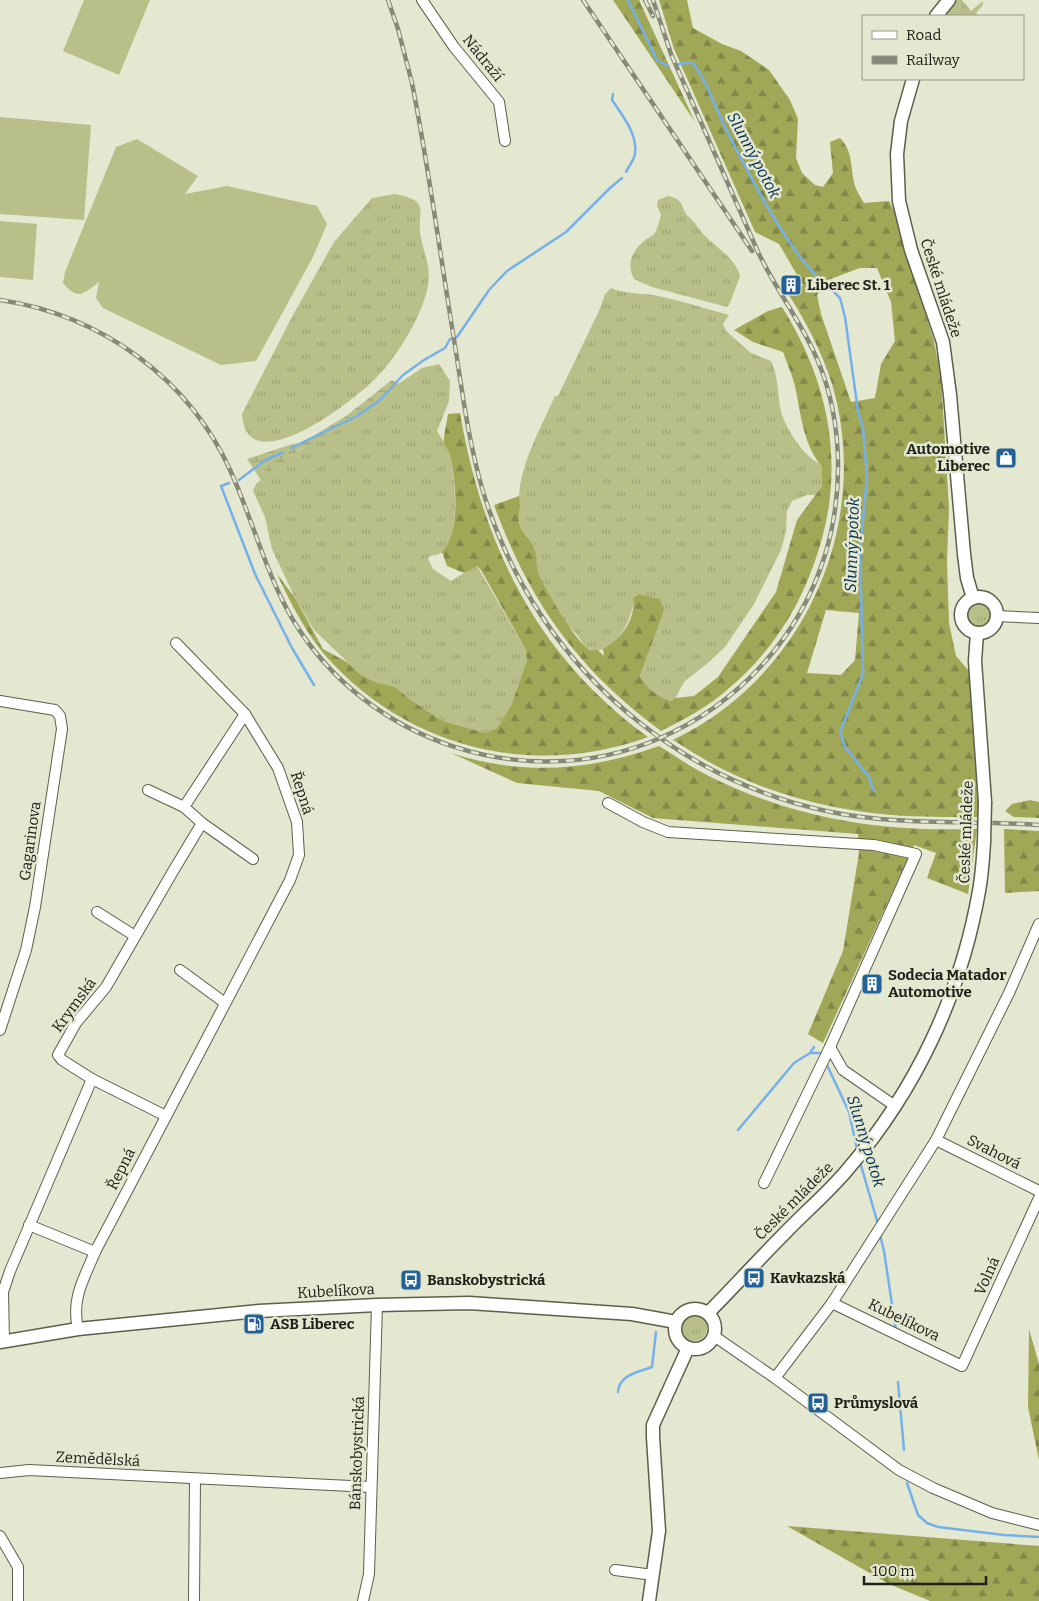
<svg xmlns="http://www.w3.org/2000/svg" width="1039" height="1601" viewBox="0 0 1039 1601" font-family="Bitter,serif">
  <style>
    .grass { fill: url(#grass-tufts) }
    .forest { fill: url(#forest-firs); fill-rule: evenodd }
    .wetland { fill: url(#wetland-marsh) }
    .pitch { fill: #b8bf88 }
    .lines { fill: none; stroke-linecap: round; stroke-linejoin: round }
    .stream { stroke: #75b0ea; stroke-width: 2.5 }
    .minor-casing { stroke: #5c5f4a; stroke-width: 12 }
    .tertiary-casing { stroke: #5c5f4a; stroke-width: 15 }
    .minor { stroke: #fff; stroke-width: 10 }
    .tertiary { stroke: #fff; stroke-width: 12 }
    .rail-casing { stroke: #868978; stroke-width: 4.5 }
    .rail { stroke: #e4e8d0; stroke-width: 2.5; stroke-dasharray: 8; stroke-linecap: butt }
    .tertiary-bridge-casing { stroke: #5c5f4a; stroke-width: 15; stroke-linecap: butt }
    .tertiary-bridge { stroke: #fff; stroke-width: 12 }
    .labels { text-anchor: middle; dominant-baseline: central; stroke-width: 5; stroke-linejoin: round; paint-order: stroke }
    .street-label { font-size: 15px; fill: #202118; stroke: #e4e8d0 }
    .poi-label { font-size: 15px; font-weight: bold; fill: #202118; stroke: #e4e8d0; text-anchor: start }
    .water-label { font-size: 16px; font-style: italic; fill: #002b4f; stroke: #e4e8d0 }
  </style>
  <defs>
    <pattern id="grass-tufts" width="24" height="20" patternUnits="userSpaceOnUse" patternTransform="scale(1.25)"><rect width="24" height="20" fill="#b8bf88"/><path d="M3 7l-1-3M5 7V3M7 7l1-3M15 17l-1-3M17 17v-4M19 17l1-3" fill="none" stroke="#9ea475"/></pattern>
    <pattern id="forest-firs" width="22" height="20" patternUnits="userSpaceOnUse" patternTransform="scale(1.25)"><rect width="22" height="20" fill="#a0a858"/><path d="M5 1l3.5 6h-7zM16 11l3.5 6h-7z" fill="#828848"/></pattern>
    <pattern id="wetland-marsh" width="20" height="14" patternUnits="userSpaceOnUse" patternTransform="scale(1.25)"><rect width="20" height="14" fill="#b8bf88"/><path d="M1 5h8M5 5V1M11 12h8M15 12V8" fill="none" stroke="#9ea475"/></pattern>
  </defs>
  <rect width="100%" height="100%" fill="#e4e8d0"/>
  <!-- grass -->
  <g class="grass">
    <polygon points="954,0 962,0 971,11 983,1 983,5 976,13 979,16 946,16"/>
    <path d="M 395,194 C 434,202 415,211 421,238 C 425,257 432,269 427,290 C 421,318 396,358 376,378 C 355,400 246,485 242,414 L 293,315 L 334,242 L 372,198 Z"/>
    <path d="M 668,196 C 672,197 676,198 679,201 C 684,205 683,213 689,217 C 697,224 697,227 704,235 C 716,248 735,257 740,276 L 730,303 L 727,307 L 652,287 L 634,279 C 626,264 632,251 644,241 C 647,238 651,237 654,234 C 658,229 659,221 661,215 L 657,206 L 658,200 Z"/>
    <path d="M 611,288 C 625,294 639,293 653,295 C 679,300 704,308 729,315 L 723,324 L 726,331 L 751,353 L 771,361 C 779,377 777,394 781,411 C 784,425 799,448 810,457 C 814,461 819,463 822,467 L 822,486 L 815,495 L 807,495 L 792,501 L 787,511 L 786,531 L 781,550 L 754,604 L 725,647 L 709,662 L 684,682 L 676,697 L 671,701 C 656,696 648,689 640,676 L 664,611 L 660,599 L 637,594 L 633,598 C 635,617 613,659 590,649 C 584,647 581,640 577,635 C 575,632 572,630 569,627 C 558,613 546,590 539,574 C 534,564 538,554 533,544 C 530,538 523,535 520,526 C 518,519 519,493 520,485 C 526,453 542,425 555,396 L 558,396 L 599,311 L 605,294 Z"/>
    <path d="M 439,364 L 450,381 L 449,401 L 437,431 C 441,438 448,446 450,455 C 455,477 459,527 447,547 C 443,554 437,555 430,556 L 428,559 L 433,569 L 451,581 L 472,568 L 477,566 L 525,648 L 527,660 L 511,706 L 497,728 L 485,733 L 443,721 L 412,701 L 395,687 L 375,682 L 361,675 L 314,630 L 295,598 L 272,549 L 265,517 L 253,491 L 256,484 L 285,460 L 422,368 Z"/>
    <circle cx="979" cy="615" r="11"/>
    <circle cx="694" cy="1328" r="13"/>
  </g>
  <!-- forest -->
  <g class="forest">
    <polygon points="613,0 639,0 695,122"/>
    <path d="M 659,0 L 687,0 L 693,28 L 722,44 L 741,51 L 769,70 L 790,100 L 798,119 L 796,158 L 802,173 L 815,185 L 823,187 L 833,173 L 830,142 L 840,138 C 854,152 850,169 855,186 C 857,192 861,198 864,203 L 889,201 L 898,217 L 904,247 L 934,341 L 941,377 L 949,508 L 947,562 L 949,623 L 956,656 L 970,672 L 979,817 C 955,817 931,817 906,816 C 839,812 768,795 709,762 C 696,755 685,747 673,740 C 805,677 873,523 832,384 C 822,352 807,324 789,295 L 803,285 L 779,244 L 755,232 L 674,49 ZM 860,268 L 877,268 L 891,302 L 895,341 L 881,364 L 875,398 L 851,402 L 821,314 L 817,295 L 828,280 ZM 826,610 L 859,613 L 855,660 L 841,675 L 807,673 Z"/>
    <path d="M 782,307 C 837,395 848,488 806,584 C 789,624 762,661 728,689 C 708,707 685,719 661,731 C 578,670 529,601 494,505 L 519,496 C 521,506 517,516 520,526 C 523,535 530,538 533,545 C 538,554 535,565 539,574 C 545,589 577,645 591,650 C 592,650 596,650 598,650 L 604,656 L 603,649 C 621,639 636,620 633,598 L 638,594 L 660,599 L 664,611 L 640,676 C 648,689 656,696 671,701 L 675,698 L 694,696 L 718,677 L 776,592 L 797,520 L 822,486 L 822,467 C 803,444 801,415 795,386 C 792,375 787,363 783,352 L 753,342 L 734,330 L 768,311 Z"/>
    <path d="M 460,413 C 483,546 537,656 648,737 C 536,778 415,750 333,664 C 308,638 292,606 277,574 L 295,598 L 323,649 L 347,662 L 361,675 L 375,682 L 395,687 L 412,701 L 443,721 L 485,733 L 497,728 L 511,706 L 527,660 L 525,648 L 481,570 L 477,566 L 464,573 L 447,566 L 442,552 C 461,534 456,479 450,455 C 449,450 444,446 444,441 C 444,432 447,422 448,414 Z"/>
    <path d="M 659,746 C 674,755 689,766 705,774 C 767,806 836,824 905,828 C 929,830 953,829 977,829 L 968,894 L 927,878 L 936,853 L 914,845 L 823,1043 L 808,1034 L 843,951 L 859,853 L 858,834 L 653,818 L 599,791 L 517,783 L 451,753 C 522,776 590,771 659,746 Z"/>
    <polygon points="1030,800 1039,802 1039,818 1014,817 1005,811 1012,804"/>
    <polygon points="1004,829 1039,831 1039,891 1005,893"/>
    <polygon points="1029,1329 1039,1364 1039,1460 1028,1407"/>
    <polygon points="787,1526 1039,1546 1039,1601 930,1601 889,1584"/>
  </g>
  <!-- wetland -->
  <polygon class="wetland" points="392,380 400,385 377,409 299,450 261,480 247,459 292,444 302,443 346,416"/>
  <!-- pitch -->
  <g class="pitch">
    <polygon points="84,0 150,0 119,75 63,51"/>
    <polygon points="0,117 91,125 84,220 0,214"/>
    <path d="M 137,139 L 198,176 L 185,194 L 227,186 L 317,206 L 327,224 L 313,257 L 256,361 L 221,365 L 103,308 L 96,298 L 99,282 C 83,294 78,301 63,283 L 65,272 L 116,147 Z"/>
    <polygon points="0,221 37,224 33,280 0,277"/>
  </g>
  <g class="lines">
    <!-- stream -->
    <g class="stream">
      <polyline points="628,0 657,60 668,66"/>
      <path d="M 679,64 L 692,62 C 708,82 715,108 727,131 C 751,178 782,240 818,278 C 822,281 826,284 830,287"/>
      <path d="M 613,94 L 612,100 C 622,115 638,134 635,154 C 634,160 629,166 626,172"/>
      <polyline points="833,291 840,298 845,317 858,411 863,428 867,476 860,553 863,674 840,732 845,747 869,777 874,791"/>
      <polyline points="291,448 357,416 380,400 403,375 424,360 445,348 450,339 457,337 489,290 507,271 566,232 610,188 622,178"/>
      <polyline points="239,480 264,461 283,452"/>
      <polyline points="229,483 221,486 255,574 292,648 314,685"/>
      <polyline points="814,1047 810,1053 820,1053"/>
      <polyline points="827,1065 849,1112 857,1149"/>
      <polyline points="738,1130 794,1063 810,1053"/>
      <polyline points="860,1162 878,1224"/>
      <polyline points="880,1235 884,1251 896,1331"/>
      <polyline points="898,1382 904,1450"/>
      <path d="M 618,1392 C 619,1375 638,1372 652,1367 L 656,1332"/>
      <polyline points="907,1483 918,1515 927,1523 938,1527 1004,1535 1039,1537"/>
    </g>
    <!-- minor casing -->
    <g class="minor-casing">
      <g id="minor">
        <polyline points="422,0 454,47 499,102 505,141"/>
        <polyline points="997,616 1039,618"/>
        <polyline points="0,701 55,710 60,716 62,729 35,907 26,950 0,1030"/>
        <polyline points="148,790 184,807"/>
        <polyline points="608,803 643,822 668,832 874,845 916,854 830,1047"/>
        <polyline points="202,823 253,859"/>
        <polyline points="97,912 135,936"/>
        <polyline points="180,970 225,1003"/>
        <polyline points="92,1079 166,1116"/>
        <polyline points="936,1140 1039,1191"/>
        <polyline points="764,1183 830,1047 843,1070 895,1106"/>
        <polyline points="29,1225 95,1252"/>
        <polyline points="832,1303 962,1366 1039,1198"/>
        <path d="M 78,1329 C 71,1298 84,1279 95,1252 L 290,880 L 299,855 L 297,822 L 278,768 L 245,714 L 176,643"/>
        <polyline points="714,1336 775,1378 899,1470 933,1488 992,1513 1039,1525"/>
        <polyline points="4,1341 3,1292 10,1271 92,1079 62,1060 58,1055 76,1023 106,987 172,873 202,823 184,807 245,714"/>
        <polyline points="775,1378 832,1303 936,1140 1009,993 1039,924"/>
        <polyline points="0,1473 29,1470 371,1487"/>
        <polyline points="0,1536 18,1567 18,1601"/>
        <polyline points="615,1570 653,1575"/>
        <polyline points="194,1601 195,1479"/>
        <polyline points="363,1601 369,1574 377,1305"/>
      </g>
    </g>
    <!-- tertiary casing -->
    <g class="tertiary-casing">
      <g id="tertiary">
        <polyline points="936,16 949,0"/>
        <polyline points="913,79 901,121 897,154 899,201 911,250 943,342 950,395 964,554 967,578 973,598"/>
        <circle cx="979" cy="615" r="18"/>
        <polyline points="977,633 975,661 985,802"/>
        <circle cx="695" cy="1329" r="20"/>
        <path d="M 708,1313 C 734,1287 758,1260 784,1234 C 805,1212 829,1192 848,1169 C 916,1090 961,994 979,891 C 982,875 983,859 984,842"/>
        <polyline points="0,1342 78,1329 259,1311 377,1305 469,1303 632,1314 676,1322"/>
        <polyline points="649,1601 659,1531 653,1437 653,1425 688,1348"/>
      </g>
    </g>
    <!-- minor -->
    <use href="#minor" class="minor"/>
    <!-- tertiary -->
    <use href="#tertiary" class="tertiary"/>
    <!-- rail casing -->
    <g class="rail-casing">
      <g id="rail">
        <path d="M 388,0 L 398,29 L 412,83 C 428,164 439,246 452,327 C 461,381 467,436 482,488 C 509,580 564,663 639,722 C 695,767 762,798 831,812 C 900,826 969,820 1039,825"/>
        <polyline points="583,0 752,251"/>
        <polyline points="645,0 653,16"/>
        <path d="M 0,300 C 101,315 189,378 231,472 C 253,521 266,574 293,620 C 367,743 526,795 658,739 C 737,705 799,639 825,555 C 845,489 843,411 812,348 C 796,315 774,286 758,252 L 671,54 L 653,0"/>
      </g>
    </g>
    <!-- rail -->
    <use href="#rail" class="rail"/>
    <!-- tertiary-bridge casing -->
    <g class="tertiary-bridge-casing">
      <polyline id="tertiary-bridge" points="984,842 985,802"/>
    </g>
    <!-- tertiary-bridge -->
    <use href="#tertiary-bridge" class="tertiary-bridge"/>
  </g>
  <!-- icons -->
  <defs>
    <g id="building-square" transform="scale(1.125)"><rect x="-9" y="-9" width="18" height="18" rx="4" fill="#226096" stroke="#e4e8d0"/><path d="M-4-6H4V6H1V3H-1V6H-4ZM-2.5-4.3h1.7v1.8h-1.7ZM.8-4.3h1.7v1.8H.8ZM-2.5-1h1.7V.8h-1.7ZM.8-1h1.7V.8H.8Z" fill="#fff"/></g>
    <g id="shop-square" transform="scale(1.125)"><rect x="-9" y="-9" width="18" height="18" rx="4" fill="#226096" stroke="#e4e8d0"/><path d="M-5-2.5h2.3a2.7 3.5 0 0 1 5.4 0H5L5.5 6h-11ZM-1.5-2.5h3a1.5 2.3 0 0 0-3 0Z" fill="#fff"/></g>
    <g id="bus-square" transform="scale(1.125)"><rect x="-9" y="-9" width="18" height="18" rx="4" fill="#226096" stroke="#e4e8d0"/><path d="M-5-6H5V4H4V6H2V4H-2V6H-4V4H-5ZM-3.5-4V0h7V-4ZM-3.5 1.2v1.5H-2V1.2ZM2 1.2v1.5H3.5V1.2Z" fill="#fff"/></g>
    <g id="fuel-square" transform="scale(1.125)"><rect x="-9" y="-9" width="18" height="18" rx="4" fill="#226096" stroke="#e4e8d0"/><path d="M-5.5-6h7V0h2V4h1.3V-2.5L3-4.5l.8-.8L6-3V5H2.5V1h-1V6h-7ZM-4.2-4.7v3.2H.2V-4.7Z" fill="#fff"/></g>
  </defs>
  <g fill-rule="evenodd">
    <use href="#building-square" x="791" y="285"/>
    <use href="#shop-square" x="1006" y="458"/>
    <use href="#building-square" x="872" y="984"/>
    <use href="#bus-square" x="754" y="1278"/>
    <use href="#bus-square" x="411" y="1280"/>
    <use href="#fuel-square" x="254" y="1324"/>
    <use href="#bus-square" x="818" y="1403"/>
  </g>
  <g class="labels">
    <!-- street labels -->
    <g class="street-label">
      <text transform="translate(483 58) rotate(51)">Nádraží</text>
      <text transform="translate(941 288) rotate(72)">České mládeže</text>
      <text transform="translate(302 793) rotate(72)">Řepná</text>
      <text transform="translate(966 832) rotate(-88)">České mládeže</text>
      <text transform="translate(30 841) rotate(-82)">Gagarinova</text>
      <text transform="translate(74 1005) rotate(-54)">Krymská</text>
      <text transform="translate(994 1152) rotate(27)">Svahová</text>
      <text transform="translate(121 1169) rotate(-63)">Řepná</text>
      <text transform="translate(794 1201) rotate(-45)">České mládeže</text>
      <text transform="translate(987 1276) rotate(-66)">Volná</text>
      <text transform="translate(336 1291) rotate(-3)">Kubelíkova</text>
      <text transform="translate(904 1320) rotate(26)">Kubelíkova</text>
      <text transform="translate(357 1453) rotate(-88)">Bánskobystrická</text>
      <text transform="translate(98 1459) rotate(3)">Zemědělská</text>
    </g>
    <!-- poi labels -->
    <g class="poi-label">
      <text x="807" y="285">Liberec St. 1</text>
      <text x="990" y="449" text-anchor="end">Automotive<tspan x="990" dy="17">Liberec</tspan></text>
      <text x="888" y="975">Sodecia Matador<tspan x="888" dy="17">Automotive</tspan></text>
      <text x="770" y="1278">Kavkazská</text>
      <text x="427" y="1280">Banskobystrická</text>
      <text x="270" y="1324">ASB Liberec</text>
      <text x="834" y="1403">Průmyslová</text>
    </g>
    <!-- water labels -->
    <g class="water-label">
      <text transform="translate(754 155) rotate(62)">Slunný potok</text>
      <text transform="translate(852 545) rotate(-88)">Slunný potok</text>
      <text transform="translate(866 1141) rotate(73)">Slunný potok</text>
    </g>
  </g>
  <!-- legend -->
  <rect x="862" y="15" width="162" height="65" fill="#e4e8d0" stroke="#969886"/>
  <rect x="872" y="31" width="25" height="8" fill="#ffffff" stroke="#969886"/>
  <text x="906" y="40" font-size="15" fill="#202118">Road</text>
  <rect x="872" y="56" width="25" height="8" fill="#868978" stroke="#969886"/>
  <text x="906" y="65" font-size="15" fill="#202118">Railway</text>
  <!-- scale -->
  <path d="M864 1576v8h122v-8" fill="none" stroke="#202118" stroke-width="2.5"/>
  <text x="872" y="1576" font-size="15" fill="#202118" stroke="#e4e8d0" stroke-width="4" paint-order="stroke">100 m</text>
</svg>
